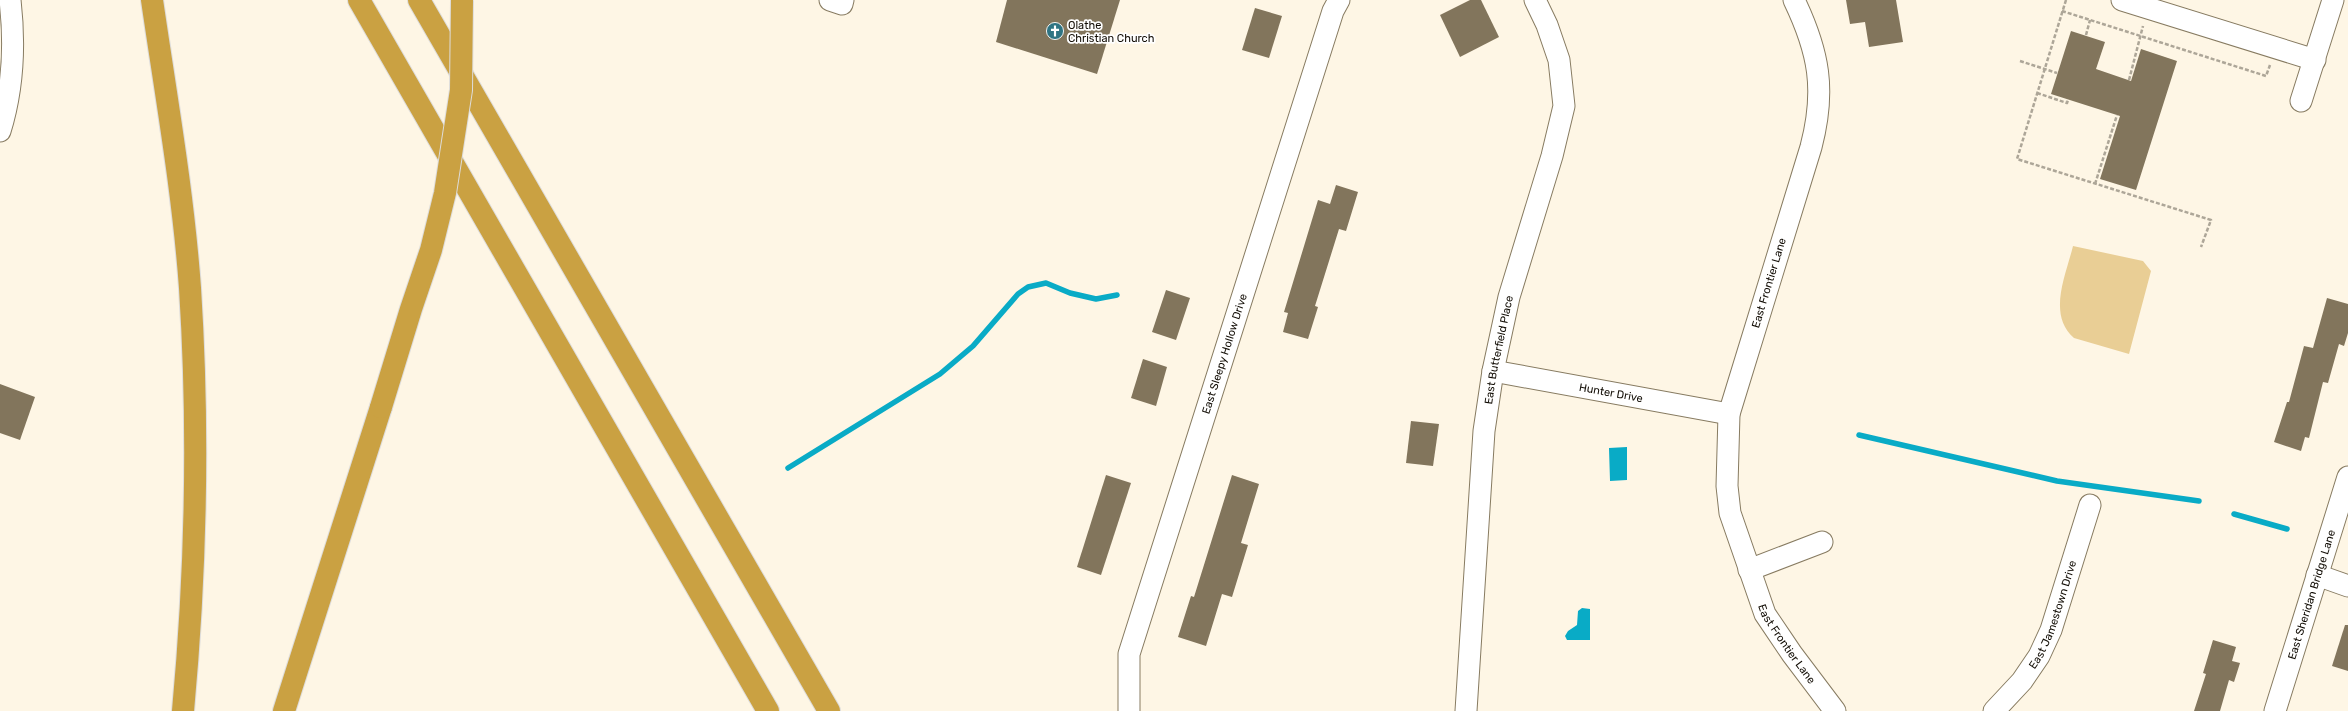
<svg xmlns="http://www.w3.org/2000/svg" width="2348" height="711" viewBox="0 0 2348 711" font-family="Rubik,sans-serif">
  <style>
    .green { fill: #e9ce95 }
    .water { fill: #09abc6 }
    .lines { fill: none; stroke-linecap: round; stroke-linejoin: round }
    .stream { stroke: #09abc6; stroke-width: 5.5 }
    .building { fill: #82755c }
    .minor-casing { stroke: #877b61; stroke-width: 23 }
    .highway-casing { stroke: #dedddc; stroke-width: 24 }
    .path { stroke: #ada698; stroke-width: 2.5; stroke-dasharray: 4 2; stroke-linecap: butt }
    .minor { stroke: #fff; stroke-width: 21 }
    .highway { stroke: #caa142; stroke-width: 22 }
    .highway-bridge-casing { stroke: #dedddc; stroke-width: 24; stroke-linecap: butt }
    .highway-bridge { stroke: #caa142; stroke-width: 22 }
    .labels { text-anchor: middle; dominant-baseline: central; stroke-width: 3.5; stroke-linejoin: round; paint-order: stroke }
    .poi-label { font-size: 11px; fill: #110c04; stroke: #fff; text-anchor: start }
    .street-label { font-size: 11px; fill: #110c04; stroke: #fff }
  </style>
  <rect width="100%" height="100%" fill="#fef6e5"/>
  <!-- green -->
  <path class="green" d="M 2073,246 L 2143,261 L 2151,271 L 2129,354 L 2074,338 C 2047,315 2066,275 2073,246 Z"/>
  <!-- water -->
  <g class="water">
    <polygon points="1627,447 1627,480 1610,481 1609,448"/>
    <polygon points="1582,608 1590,609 1590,640 1567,640 1565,636 1568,631 1577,625 1578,611"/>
  </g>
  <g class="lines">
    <!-- stream -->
    <g class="stream">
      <polyline points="1859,435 2057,481 2199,501"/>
      <polyline points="788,468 940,374 973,346 1018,294 1028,287 1046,283 1070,293 1096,299 1117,295"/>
      <polyline points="2234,514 2287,529"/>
    </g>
  </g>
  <!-- building -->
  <g class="building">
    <polygon points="1007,0 1120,0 1097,74 996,42"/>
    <polygon points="1470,0 1481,0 1499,37 1460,57 1440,15"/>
    <polygon points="1846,0 1896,0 1903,42 1869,47 1865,22 1850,24"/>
    <polygon points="1255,8 1282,16 1269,58 1242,50"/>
    <polygon points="2071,31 2105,42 2096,69 2131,81 2141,49 2177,61 2136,190 2100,179 2120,116 2051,94"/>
    <polygon points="1336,185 1358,192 1346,231 1339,229 1315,306 1318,307 1308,339 1283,332 1288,313 1284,312 1318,200 1330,204"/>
    <polygon points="1166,290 1190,298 1176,340 1152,332"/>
    <polygon points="2327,298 2348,304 2348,333 2344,346 2339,344 2328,383 2323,382 2309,438 2305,437 2301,451 2274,442 2287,402 2289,402 2304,346 2313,348"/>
    <polygon points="1143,359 1167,367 1156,406 1131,398"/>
    <polygon points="0,384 35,397 20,440 0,433"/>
    <polygon points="1411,421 1439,424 1433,466 1406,463"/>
    <polygon points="1106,475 1131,483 1101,575 1077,567"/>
    <polygon points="1232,475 1259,484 1241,543 1248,545 1232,597 1222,594 1206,646 1178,637 1191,596 1194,597"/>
    <polygon points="2345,625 2348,625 2348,671 2332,666"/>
    <polygon points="2213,640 2236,647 2232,661 2240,663 2234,682 2229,680 2220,711 2194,711 2206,674 2203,673"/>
  </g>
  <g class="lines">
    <!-- minor casing -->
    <g class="minor-casing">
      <g id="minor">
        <polyline points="830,0 842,4 843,0"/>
        <path id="s1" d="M 1794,0 C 1819,52 1826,90 1811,147 L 1729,414 L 1727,486 L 1730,513 L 1765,614 L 1792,654 L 1835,711"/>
        <polyline points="2122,0 2315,60"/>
        <polyline points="2301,101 2333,0"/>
        <path d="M 0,131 C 13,89 15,43 10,0"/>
        <path id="s2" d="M 1493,371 L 1729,414"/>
        <polyline points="1749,570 1822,542"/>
        <polyline points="2317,575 2348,586"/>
        <path id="s3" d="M 1129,711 L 1129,654 L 1333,11 L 1339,0"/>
        <path id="s4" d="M 1466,711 L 1484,431 L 1493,371 L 1509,297 L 1552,156 L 1564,106 L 1559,60 L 1547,25 L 1535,0"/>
        <path id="s5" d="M 1994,711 L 2022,681 L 2039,656 L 2051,630 L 2090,505"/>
        <path id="s6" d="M 2275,711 L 2348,477"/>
      </g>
    </g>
    <!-- highway casing -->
    <g class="highway-casing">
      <g id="highway">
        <path d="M 152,0 C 166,96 183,191 190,288 C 199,428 196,571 183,711"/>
        <polyline points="359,0 768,711"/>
        <polyline points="419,0 829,711"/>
        <polyline points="284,711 381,407"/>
      </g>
    </g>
    <!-- path -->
    <g class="path">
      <polyline points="2066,0 2017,159 2211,220 2201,247"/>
      <polyline points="2062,11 2266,76 2270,65"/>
      <polyline points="2086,35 2090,20"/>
      <polyline points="2020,61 2057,73"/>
      <polyline points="2129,80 2143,26"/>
      <polyline points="2037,93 2067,103 2068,100"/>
      <polyline points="2095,184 2117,115"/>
    </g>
    <!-- minor -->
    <use href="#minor" class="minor"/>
    <!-- highway -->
    <use href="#highway" class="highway"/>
    <!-- highway-bridge casing -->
    <g class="highway-bridge-casing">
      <polyline id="highway-bridge" points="381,407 411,309 431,250 445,193 461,90 462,0"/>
    </g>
    <!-- highway-bridge -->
    <use href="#highway-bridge" class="highway-bridge"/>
  </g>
  <!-- icons -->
  <defs>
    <g id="church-disc" transform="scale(0.9)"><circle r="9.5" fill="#2f7483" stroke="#fff"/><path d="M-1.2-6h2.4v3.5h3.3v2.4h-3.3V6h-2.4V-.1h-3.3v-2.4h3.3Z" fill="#fff"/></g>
  </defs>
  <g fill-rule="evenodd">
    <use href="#church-disc" x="1055" y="31"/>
  </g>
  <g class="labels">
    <!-- poi labels -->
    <g class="poi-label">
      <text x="1068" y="25">Olathe<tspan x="1068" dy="13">Christian Church</tspan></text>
    </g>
    <!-- street labels -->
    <g class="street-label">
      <text transform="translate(1769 283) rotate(-73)">East Frontier Lane</text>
      <text stroke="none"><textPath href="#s4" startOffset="363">East Butterfield Place</textPath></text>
      <text stroke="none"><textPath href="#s3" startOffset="372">East Sleepy Hollow Drive</textPath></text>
      <text stroke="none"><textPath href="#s2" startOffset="120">Hunter Drive</textPath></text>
      <text stroke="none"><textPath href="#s6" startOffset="122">East Sheridan Bridge Lane</textPath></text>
      <text stroke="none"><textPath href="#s5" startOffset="115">East Jamestown Drive</textPath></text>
      <text stroke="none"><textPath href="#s1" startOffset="674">East Frontier Lane</textPath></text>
    </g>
  </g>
</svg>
